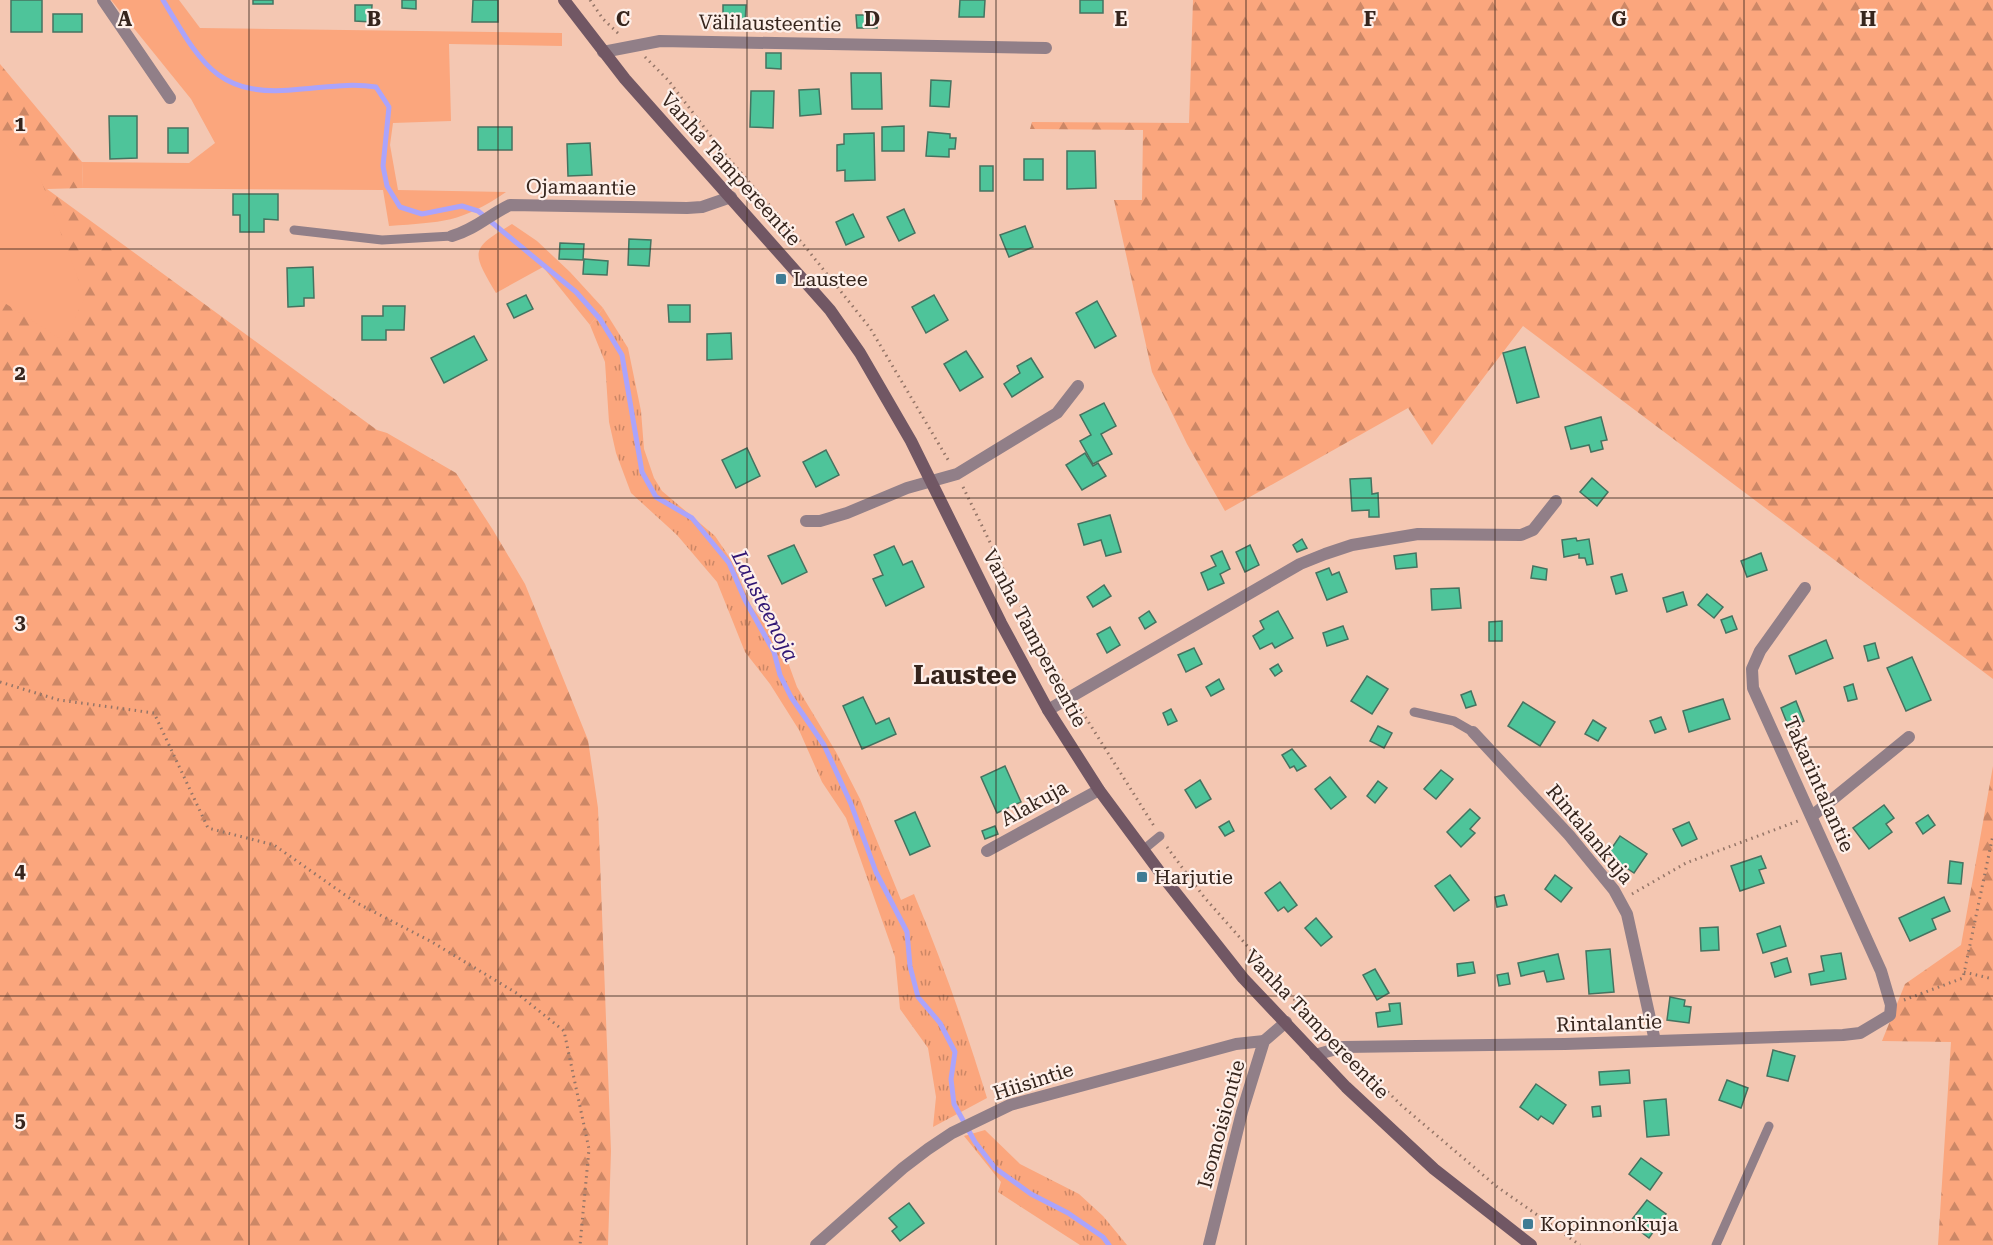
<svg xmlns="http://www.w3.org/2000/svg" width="1993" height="1245" viewBox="0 0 1993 1245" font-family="'Roboto Serif',serif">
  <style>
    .grass { fill: url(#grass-tufts) }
    .forest { fill: url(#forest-firs) }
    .green { fill: #fba67d }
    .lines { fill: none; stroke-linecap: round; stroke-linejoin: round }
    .stream { stroke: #aba4fb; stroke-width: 5 }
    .building { fill: #4ec49a; stroke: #457360; stroke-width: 1.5 }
    .path { stroke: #947567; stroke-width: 3; stroke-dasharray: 1.5 4.5; stroke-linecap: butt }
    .lane { stroke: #917f88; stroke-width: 9 }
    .street { stroke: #917f88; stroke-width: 12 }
    .secondary { stroke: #715764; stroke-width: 12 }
    .grid { fill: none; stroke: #36251d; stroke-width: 1.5; stroke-opacity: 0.55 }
    .poi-dot { fill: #407c94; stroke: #fef0ea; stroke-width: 2 }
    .labels { text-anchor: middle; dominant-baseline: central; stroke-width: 4.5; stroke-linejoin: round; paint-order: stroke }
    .street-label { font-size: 20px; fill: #36251d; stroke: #fef0ea }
    .poi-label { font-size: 20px; fill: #36251d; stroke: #fef0ea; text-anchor: start }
    .water-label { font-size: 21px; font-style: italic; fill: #301674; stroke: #fef0ea }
    .district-label { font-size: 26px; font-weight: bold; fill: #36251d; stroke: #fef0ea }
    .grid-label { font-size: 20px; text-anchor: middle; font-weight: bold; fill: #36251d; stroke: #fef0ea; stroke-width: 4.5; stroke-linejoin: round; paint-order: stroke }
  </style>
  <defs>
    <pattern id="grass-tufts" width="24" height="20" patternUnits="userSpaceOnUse" patternTransform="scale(1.5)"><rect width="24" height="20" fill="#fba67d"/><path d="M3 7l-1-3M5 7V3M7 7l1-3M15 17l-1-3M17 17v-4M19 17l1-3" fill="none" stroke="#cc8766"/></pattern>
    <pattern id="forest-firs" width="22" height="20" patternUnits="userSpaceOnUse" patternTransform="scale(1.5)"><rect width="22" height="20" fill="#fba67d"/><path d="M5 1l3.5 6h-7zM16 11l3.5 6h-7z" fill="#cc8766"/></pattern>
  </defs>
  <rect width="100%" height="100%" fill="#f4c7b2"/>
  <!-- grass -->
  <g class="grass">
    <path d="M 603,308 L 628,348 L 641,411 L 644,449 L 654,478 L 662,491 L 715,536 L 732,561 L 751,606 L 782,646 L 797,687 L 836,752 L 860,799 L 901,900 L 914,894 C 942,961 966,1029 987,1098 L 933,1127 L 936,1097 L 928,1048 L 900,1009 L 895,957 L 846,818 L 822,782 L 799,730 L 770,684 L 745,652 L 717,582 L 677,535 L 631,493 L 616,453 L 609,422 L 605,362 L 590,325 Z"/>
    <polygon points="985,1130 1020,1164 1079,1194 1103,1216 1127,1245 1080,1245 998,1192 1001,1182 964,1136"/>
  </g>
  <!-- forest -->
  <g class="forest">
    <polygon points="1193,0 1993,0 1993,679 1523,326 1432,445 1408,408 1225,511 1187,444 1152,372 1114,200 1142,200 1143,130 1030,129 1032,122 1189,123"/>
    <polygon points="0,64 82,162 83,188 47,189 377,430 387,433 456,473 493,530 525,584 588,740 598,808 611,1151 608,1245 0,1245"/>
    <polygon points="1993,766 1993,1245 1938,1245 1951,1042 1882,1041 1905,984 1961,945"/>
  </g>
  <!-- green -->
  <g class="green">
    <path d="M 111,0 L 179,0 L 200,28 L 562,33 L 562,46 L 449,44 L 451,121 L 393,123 L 390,145 L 398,190 L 506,192 C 461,223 442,222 389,226 L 383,190 L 83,188 L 82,162 L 189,163 L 215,143 L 191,99 Z"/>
    <polygon points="0,139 41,180 85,297 64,341 0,300"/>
    <path d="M 512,224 L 537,241 L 570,272 L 603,308 L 590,325 L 543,267 L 496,293 C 471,251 470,249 512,224 Z"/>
  </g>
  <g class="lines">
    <!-- stream -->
    <path class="stream" d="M 163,0 C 202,65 218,99 302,89 C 328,87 351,83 376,87 L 389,107 L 383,166 L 387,186 L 400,207 L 422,214 L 462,206 L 478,211 L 576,292 L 600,319 L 622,355 L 642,472 L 656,497 L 692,518 L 729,563 L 745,600 L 774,652 L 780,675 L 791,697 L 824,745 L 851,804 L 876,872 L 907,932 L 910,966 L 918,997 L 940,1023 L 955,1052 L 951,1079 L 954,1104 L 975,1142 L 995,1168 L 1031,1194 L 1068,1213 L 1103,1237 L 1109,1245"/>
  </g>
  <!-- building -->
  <g class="building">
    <rect x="11" y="0" width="31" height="32"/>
    <rect x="253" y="0" width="20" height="4"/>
    <polygon points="402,0 416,0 416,9 402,8"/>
    <polygon points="473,0 498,0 498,22 472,22"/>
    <polygon points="960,0 985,0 984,17 959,17"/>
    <rect x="1080" y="0" width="23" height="13"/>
    <polygon points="355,5 372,5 371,22 355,21"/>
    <polygon points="723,5 746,5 745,25 723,25"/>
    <rect x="53" y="14" width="29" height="18"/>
    <polygon points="856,15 877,15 877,28 857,28"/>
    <polygon points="766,53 781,53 781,69 766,68"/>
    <polygon points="851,73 881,73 882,109 852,109"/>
    <polygon points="931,80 951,81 949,107 930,106"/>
    <polygon points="819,89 821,114 800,116 799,90"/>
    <polygon points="751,91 774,91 773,128 750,127"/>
    <polygon points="109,116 137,116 137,158 110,159"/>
    <polygon points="904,126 904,151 882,151 882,127"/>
    <rect x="478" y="127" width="34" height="23"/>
    <rect x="168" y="128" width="20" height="25"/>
    <polygon points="928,132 950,134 950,138 956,138 955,149 949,149 949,157 926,156"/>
    <polygon points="874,133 875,180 845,181 845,170 837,171 837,145 844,144 844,134"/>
    <polygon points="590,143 592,175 568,176 567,144"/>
    <polygon points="1067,151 1095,151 1096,188 1067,189"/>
    <rect x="1024" y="159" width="19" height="21"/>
    <rect x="980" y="166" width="13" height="25"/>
    <polygon points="233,194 278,194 278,220 264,219 264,232 240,232 240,215 233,215"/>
    <polygon points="904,209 915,233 899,241 887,217"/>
    <polygon points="853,214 864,237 846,245 836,222"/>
    <polygon points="1025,226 1033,247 1009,257 1000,235"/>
    <polygon points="629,239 651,240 649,266 628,265"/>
    <polygon points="560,243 584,244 583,260 559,259"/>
    <polygon points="584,259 608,261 607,275 583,274"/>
    <polygon points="313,267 314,298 304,298 304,306 288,307 287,268"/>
    <polygon points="526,295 533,309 514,318 507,304"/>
    <polygon points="934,295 948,320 926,333 912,307"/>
    <polygon points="1097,301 1116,336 1095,348 1076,313"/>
    <polygon points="668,305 690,305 690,322 669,322"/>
    <polygon points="383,306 405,306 404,330 386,330 386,340 362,340 362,316 383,316"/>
    <polygon points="731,333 732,359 707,360 707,334"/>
    <polygon points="474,336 487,360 444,383 431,358"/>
    <polygon points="1525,347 1539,397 1517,403 1503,353"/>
    <polygon points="966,351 983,377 960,391 944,364"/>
    <polygon points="1031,358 1043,377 1012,397 1004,384 1020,373 1017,366"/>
    <polygon points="1104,403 1116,426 1101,434 1112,454 1093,464 1080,441 1091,435 1080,415"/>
    <polygon points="1601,417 1607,440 1601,441 1603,449 1591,452 1589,445 1571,449 1565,427"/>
    <polygon points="747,448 760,476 736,488 722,460"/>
    <polygon points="826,450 839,475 816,487 803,462"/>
    <polygon points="1085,453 1093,466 1098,463 1106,476 1082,490 1066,465"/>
    <polygon points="1371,478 1372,494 1378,493 1379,517 1369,517 1369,510 1352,511 1350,479"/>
    <polygon points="1592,478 1608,492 1597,506 1580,492"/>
    <polygon points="1110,515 1121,552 1106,556 1101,540 1084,545 1078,524"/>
    <polygon points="1576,538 1577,541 1589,539 1593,564 1587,565 1585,558 1579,558 1579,554 1564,557 1562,540"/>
    <polygon points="1302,539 1307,548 1297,552 1293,545"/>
    <polygon points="794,545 807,572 782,584 768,556"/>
    <polygon points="1250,545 1259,565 1245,572 1236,552"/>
    <polygon points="894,546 903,565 912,561 924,587 886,606 873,579 883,575 874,555"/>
    <polygon points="1222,551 1230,569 1220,574 1224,583 1208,590 1201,573 1216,566 1211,556"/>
    <polygon points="1416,553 1417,567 1396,569 1394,556"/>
    <polygon points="1761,553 1767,570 1747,577 1741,561"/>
    <polygon points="1533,566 1547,569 1546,580 1531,578"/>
    <polygon points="1329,568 1332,575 1339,572 1347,592 1327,600 1316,573"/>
    <polygon points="1622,574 1627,591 1616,594 1611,577"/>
    <polygon points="1104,585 1111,596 1093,607 1087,597"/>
    <polygon points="1459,588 1461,608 1432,610 1431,589"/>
    <polygon points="1683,592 1687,605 1667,612 1663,598"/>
    <polygon points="1707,594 1723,607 1714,618 1698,605"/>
    <polygon points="1149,611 1156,622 1145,629 1139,618"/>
    <polygon points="1278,611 1293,638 1275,648 1272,643 1260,649 1253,636 1264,629 1260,621"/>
    <polygon points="1732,616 1737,629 1726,633 1721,620"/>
    <polygon points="1502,621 1502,641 1489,641 1489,622"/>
    <polygon points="1343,626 1348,639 1327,646 1323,633"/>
    <polygon points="1110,627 1120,645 1107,653 1097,634"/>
    <polygon points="1826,640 1833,658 1796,674 1789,656"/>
    <polygon points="1875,643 1879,658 1868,661 1864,646"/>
    <polygon points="1194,648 1202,664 1186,672 1178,655"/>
    <polygon points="1912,657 1931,700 1906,711 1887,668"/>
    <polygon points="1278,664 1282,671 1275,676 1270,669"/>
    <polygon points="1367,676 1388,689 1372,714 1351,701"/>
    <polygon points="1219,679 1224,689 1211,696 1206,687"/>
    <polygon points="1853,684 1857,699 1848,701 1844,687"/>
    <polygon points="1471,691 1476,705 1466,708 1461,695"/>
    <polygon points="863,697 876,724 889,718 896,734 862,749 843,706"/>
    <polygon points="1723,699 1730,719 1689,732 1683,711"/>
    <polygon points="1796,701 1804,721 1789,728 1781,708"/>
    <polygon points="1523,702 1555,722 1540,746 1508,726"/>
    <polygon points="1171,709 1177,721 1168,725 1163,713"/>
    <polygon points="1661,717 1666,729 1655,733 1650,721"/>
    <polygon points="1593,720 1606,728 1598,741 1585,734"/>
    <polygon points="1378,726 1392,733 1384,748 1370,741"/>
    <polygon points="1292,749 1306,766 1297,771 1294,766 1290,768 1282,755"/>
    <polygon points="1005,766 1021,802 997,813 981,777"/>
    <polygon points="1441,770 1453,779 1436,799 1424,789"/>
    <polygon points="1330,777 1346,797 1331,809 1315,789"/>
    <polygon points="1200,780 1211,799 1196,808 1185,790"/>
    <polygon points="1378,781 1387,788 1375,803 1367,796"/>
    <polygon points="1884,805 1894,818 1886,824 1892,832 1869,849 1853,828"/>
    <polygon points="1470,809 1480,818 1470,829 1475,833 1461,847 1447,832"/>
    <polygon points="915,812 930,846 910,855 895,821"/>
    <polygon points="1928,815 1935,825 1923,834 1916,823"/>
    <polygon points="1229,821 1234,831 1225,836 1219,827"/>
    <polygon points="1689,822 1697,839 1682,846 1673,829"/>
    <polygon points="995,826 998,834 985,839 982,831"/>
    <polygon points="1620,836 1647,854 1634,873 1607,855"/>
    <polygon points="1761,856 1766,868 1759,870 1764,883 1740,891 1731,866"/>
    <polygon points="1950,861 1963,863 1961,884 1948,883"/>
    <polygon points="1450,875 1469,900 1454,911 1435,886"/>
    <polygon points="1555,875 1572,888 1561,902 1545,889"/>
    <polygon points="1280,882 1297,905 1288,912 1284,907 1278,911 1265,893"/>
    <polygon points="1504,895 1507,905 1497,907 1495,897"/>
    <polygon points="1944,897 1950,911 1932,919 1936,929 1910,941 1899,918"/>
    <polygon points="1316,918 1332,937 1321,946 1305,928"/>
    <polygon points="1780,926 1786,946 1763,953 1757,934"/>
    <polygon points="1718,927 1719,950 1701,951 1700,928"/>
    <polygon points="1610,949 1614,992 1589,994 1586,951"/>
    <polygon points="1841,953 1846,979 1811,985 1809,974 1824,971 1821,956"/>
    <polygon points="1558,954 1564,979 1547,982 1544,971 1521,976 1518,963"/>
    <polygon points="1787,958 1791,972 1775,977 1771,963"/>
    <polygon points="1473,962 1475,973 1458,976 1457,964"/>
    <polygon points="1375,969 1389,993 1377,1000 1363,975"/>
    <polygon points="1508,973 1510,984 1499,986 1497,975"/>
    <polygon points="1670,997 1685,1000 1684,1006 1691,1007 1689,1023 1667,1020"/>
    <polygon points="1400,1003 1402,1024 1378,1027 1376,1013 1390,1011 1389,1004"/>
    <polygon points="1773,1050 1795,1056 1788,1081 1767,1076"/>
    <polygon points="1629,1070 1630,1083 1600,1085 1599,1072"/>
    <polygon points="1727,1080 1748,1088 1741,1108 1719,1100"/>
    <polygon points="1536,1084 1566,1105 1553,1124 1541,1116 1538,1120 1520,1107"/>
    <polygon points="1666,1099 1669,1135 1647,1137 1644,1101"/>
    <polygon points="1600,1106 1601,1116 1593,1117 1592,1107"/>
    <polygon points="1641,1158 1662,1173 1650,1190 1629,1174"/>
    <polygon points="1647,1200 1666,1214 1649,1238 1629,1223"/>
    <polygon points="909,1203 924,1223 900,1241 892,1231 897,1227 889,1218"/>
  </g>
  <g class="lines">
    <!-- path -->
    <g class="path">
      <polyline points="590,0 603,19 620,35"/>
      <polyline points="645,57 668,80 723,152 803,244 870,328 950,463"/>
      <polyline points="963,487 1025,614 1064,684"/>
      <polyline points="0,682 59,700 154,713 208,828 274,845 355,902 432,942 518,994 564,1031 589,1149 580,1245"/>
      <polyline points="1079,707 1154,826"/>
      <polyline points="1167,847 1204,897 1318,1026 1331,1036"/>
      <polyline points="1632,894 1686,863 1798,821"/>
      <polyline points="1964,972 1993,979"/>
      <polyline points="1904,1000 1963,978 1993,835"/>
      <polyline points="1358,1062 1401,1105 1496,1186 1580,1245"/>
    </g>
    <!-- lane -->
    <g class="lane">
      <polyline points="294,230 382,240 452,236"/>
      <polyline points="1414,712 1454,721 1473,732"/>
      <polyline points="1143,850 1160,836"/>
      <polyline points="1716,1245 1769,1126"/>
    </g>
    <!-- street -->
    <g class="street">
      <polyline points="103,0 170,98"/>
      <polyline points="603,52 660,41 1046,48"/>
      <path d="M 452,236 C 476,229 489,215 510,205 L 687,208 L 702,207 L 731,197"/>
      <polyline points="806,521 820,521 847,513 907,488 957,474 1057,413 1078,386"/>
      <polyline points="1048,710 1300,564 1325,554 1352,545 1418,534 1521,535 1533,530 1556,501"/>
      <polyline points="1473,732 1569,835 1614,890 1627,914 1655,1041"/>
      <polyline points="1812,816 1909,737"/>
      <polyline points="987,851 1099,790"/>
      <polyline points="1315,1055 1343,1047 1565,1044 1843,1035 1860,1033 1890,1015 1891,1005 1881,971 1753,688 1752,669 1760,651 1805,588"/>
      <polyline points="816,1245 903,1168 928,1149 952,1133 1010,1105 1236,1044 1264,1041"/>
      <polyline points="1209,1245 1242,1112 1264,1041 1286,1022"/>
    </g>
    <!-- secondary -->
    <polyline class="secondary" points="564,0 625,79 830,310 860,353 911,441 1001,623 1048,710 1099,790 1168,883 1243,978 1346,1087 1434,1169 1531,1245"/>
  </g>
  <!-- grid -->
  <path class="grid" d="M 249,0 L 249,1245M 498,0 L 498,1245M 747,0 L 747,1245M 996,0 L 996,1245M 1246,0 L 1246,1245M 1495,0 L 1495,1245M 1744,0 L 1744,1245M 0,249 L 1993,249M 0,498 L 1993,498M 0,747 L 1993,747M 0,996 L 1993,996"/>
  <!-- markers -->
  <g class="poi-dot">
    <rect x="775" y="273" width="12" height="12" rx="3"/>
    <rect x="1136" y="871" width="12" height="12" rx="3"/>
    <rect x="1522" y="1218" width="12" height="12" rx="3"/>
  </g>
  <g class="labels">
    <!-- street labels -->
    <g class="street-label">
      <text transform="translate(770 23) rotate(1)">Välilausteentie</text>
      <text transform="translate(731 169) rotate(48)">Vanha Tampereentie</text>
      <text transform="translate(581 187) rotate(1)">Ojamaantie</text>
      <text transform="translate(1035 638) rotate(62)">Vanha Tampereentie</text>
      <text transform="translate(1819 784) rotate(66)">Takarintalantie</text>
      <text transform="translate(1034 803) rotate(-29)">Alakuja</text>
      <text transform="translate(1590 834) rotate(50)">Rintalankuja</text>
      <text transform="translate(1609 1023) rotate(-2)">Rintalantie</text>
      <text transform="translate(1317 1024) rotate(46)">Vanha Tampereentie</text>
      <text transform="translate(1033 1081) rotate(-18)">Hiisintie</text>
      <text transform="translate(1221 1124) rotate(-75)">Isomoisiontie</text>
    </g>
    <!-- poi labels -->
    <g class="poi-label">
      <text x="793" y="279">Laustee</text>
      <text x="1154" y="877">Harjutie</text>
      <text x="1540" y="1224">Kopinnonkuja</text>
    </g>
    <!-- water labels -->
    <g class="water-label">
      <text transform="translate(765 606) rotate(63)">Lausteenoja</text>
    </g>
    <!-- district labels -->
    <g class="district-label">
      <text x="965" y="675">Laustee</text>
    </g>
  </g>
  <g class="grid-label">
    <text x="125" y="26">A</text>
    <text x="374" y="26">B</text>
    <text x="623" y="26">C</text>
    <text x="872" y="26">D</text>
    <text x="1121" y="26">E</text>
    <text x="1370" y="26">F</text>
    <text x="1619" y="26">G</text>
    <text x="1868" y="26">H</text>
    <text x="20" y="131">1</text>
    <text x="20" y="380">2</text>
    <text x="20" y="629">3</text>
    <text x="20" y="878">4</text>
    <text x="20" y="1127">5</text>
  </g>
</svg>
